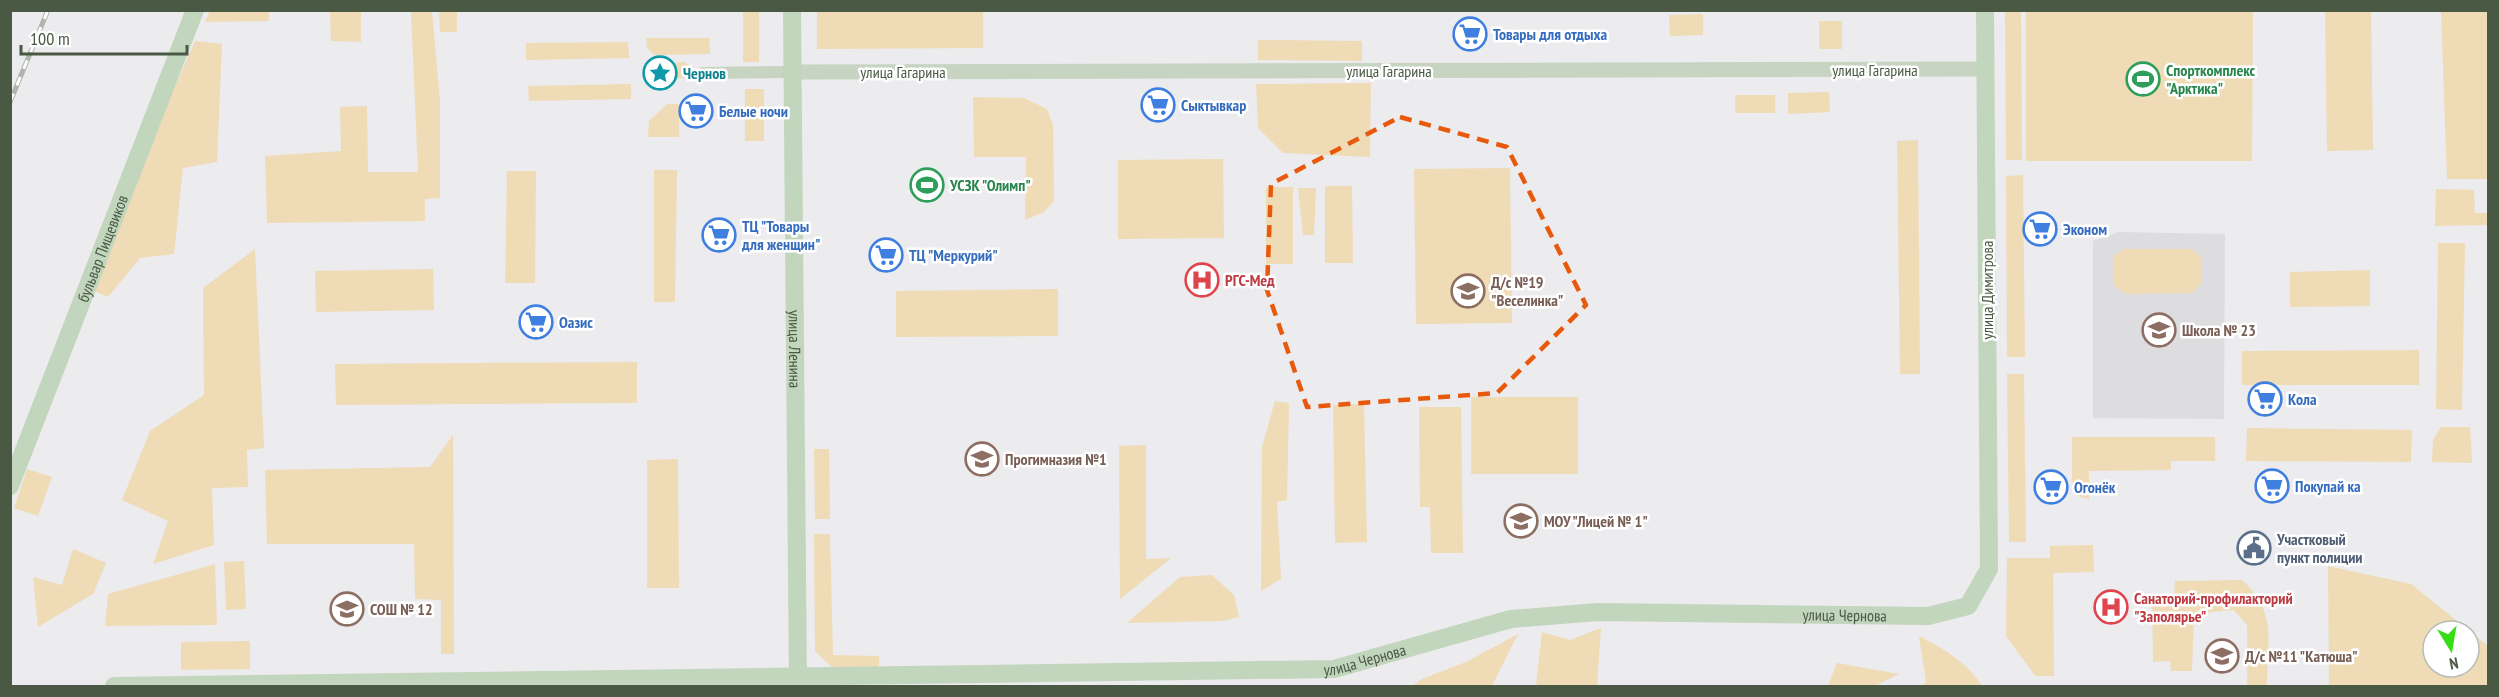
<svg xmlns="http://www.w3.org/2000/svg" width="2499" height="697" viewBox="0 0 2499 697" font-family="'PT Sans Narrow',sans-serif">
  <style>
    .education { fill: #dddddf }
    .green { fill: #efdbb6; fill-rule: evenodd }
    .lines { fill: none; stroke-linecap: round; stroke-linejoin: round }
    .minor { stroke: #c6d4c1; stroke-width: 12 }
    .tertiary { stroke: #c6d4c1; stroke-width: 15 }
    .secondary { stroke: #c2d5bd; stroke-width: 18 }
    .rail-casing { stroke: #aeb6ad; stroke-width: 5 }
    .rail { stroke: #fff; stroke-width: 3; stroke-dasharray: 9; stroke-linecap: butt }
    .marked { fill: none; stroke: #e8590c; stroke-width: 4.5; stroke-dasharray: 12 8; stroke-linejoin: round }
    .labels { text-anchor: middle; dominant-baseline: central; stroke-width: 5; stroke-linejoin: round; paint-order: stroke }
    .shop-label { font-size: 16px; font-weight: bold; fill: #366cbe; stroke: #fff; text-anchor: start }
    .street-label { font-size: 16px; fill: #495943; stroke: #fff }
    .leisure-label { font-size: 16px; font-weight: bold; fill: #27864d; stroke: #fff; text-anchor: start }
    .culture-label { font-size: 16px; font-weight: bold; fill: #0d838f; stroke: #fff; text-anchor: start }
    .health-label { font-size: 16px; font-weight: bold; fill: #be3a42; stroke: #fff; text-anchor: start }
    .education-label { font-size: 16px; font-weight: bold; fill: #785e54; stroke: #fff; text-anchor: start }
    .service-label { font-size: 16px; font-weight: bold; fill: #4e5e75; stroke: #fff; text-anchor: start }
  </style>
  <rect width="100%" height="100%" fill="#ecebee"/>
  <!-- education -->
  <polygon class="education" points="2119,232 2225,234 2224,419 2093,418 2093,241"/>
  <!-- green -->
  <g class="green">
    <polygon points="210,11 269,11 269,21 205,22"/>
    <polygon points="330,11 361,11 361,42 331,41"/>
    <polygon points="411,11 432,11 440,101 440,198 425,199 425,221 267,223 265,156 341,151 340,107 367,106 368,172 418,172"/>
    <polygon points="439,11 457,11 457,32 440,32"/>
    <rect x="743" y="11" width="16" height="51"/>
    <polygon points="817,11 983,11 983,48 817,49"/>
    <polygon points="2005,11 2021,11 2022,160 2006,160"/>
    <polygon points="2026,11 2253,11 2252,161 2026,161"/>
    <polygon points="2325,11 2371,11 2373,150 2327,151"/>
    <polygon points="2441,11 2488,11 2488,179 2447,179"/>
    <polygon points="1703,14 1703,35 1670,36 1669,15"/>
    <rect x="1819" y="21" width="23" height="28"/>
    <polygon points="646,38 709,38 710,54 655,55 647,48"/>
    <polygon points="1258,40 1362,41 1362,61 1258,60"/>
    <polygon points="195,41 222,44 217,162 183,168 174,254 140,258 108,297 94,291 151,141"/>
    <polygon points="628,42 629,58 526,60 526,43"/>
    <polygon points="684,62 696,70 687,78 656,79 649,72 657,64"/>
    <polygon points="1371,83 1370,157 1283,153 1258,128 1256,84"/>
    <polygon points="631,84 631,99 529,101 528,86"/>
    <rect x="745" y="89" width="19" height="52"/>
    <polygon points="1829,92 1830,112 1788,114 1788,93"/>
    <rect x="1735" y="95" width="40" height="18"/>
    <polygon points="973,97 1024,98 1047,109 1053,125 1054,201 1044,212 1025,220 1026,157 974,157"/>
    <polygon points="667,104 679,104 679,137 648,137 649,121"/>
    <polygon points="1918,140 1920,374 1900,374 1897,141"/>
    <polygon points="1223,159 1224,238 1118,239 1118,160"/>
    <polygon points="1510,168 1512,323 1416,324 1414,169"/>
    <polygon points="654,170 677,170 675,302 654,302"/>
    <polygon points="507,171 536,171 535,283 505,283"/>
    <polygon points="2023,175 2025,357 2007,357 2006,176"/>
    <polygon points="1325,186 1352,186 1353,263 1325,263"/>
    <rect x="1266" y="187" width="27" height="77"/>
    <polygon points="1298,188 1316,188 1314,235 1303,235"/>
    <polygon points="2436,189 2474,190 2475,213 2488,213 2488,225 2435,226"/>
    <polygon points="2438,243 2465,243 2462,410 2436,409"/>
    <polygon points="255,249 264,448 247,450 248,487 212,488 214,545 153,564 168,521 122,500 150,431 204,395 203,288"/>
    <polygon points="2123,249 2192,249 2201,258 2201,284 2192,293 2126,294 2113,285 2114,256"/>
    <polygon points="433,269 434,310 316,312 315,271"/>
    <polygon points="2370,270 2370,306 2290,307 2290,272"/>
    <polygon points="1058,289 1058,336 896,337 896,291"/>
    <polygon points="2419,350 2419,385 2242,385 2242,351"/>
    <polygon points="637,362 637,403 336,405 335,364"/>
    <polygon points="2007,374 2024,374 2026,542 2009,542"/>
    <rect x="1471" y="397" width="107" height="77"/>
    <polygon points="1275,401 1289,403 1287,500 1277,502 1281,579 1261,591 1262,447"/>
    <polygon points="1364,404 1367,542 1335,543 1333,405"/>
    <polygon points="1419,407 1461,407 1463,553 1431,553 1430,507 1420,507"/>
    <polygon points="2441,427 2470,427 2472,463 2432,462 2433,440"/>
    <polygon points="2247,428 2412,430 2411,462 2246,461"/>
    <polygon points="453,435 454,654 441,654 441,600 415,599 414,544 267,544 265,470 430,467"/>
    <polygon points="2072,437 2215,437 2215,461 2171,461 2171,470 2089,471 2089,499 2077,496 2072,487"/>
    <polygon points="1146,445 1146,559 1171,558 1120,599 1119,446"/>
    <polygon points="814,449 829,449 830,519 815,519"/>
    <polygon points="678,459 679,588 647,588 647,460"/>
    <polygon points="27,469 52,477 38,516 14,508"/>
    <polygon points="814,534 830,534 833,655 879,656 879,670 833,668 815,651"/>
    <polygon points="2093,545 2094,572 2053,573 2054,676 2035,676 2006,636 2007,558 2050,558 2050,546"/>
    <polygon points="73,549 106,563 93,594 38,627 33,577 62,585"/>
    <polygon points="244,561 246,609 226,610 224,562"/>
    <polygon points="215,564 217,625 105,626 108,594"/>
    <path d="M 2328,566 L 2411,584 L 2488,646 L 2488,686 L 2329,686 ZM 2433,631 L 2469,631 L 2469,667 L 2433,667 Z"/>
    <polygon points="1212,575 1234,595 1239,617 1223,621 1127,623 1180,577"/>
    <path d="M 2242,580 C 2278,612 2267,642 2267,686 L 2247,686 L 2247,625 L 2234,610 L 2194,614 L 2192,671 L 2171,671 L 2170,661 L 2153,662 L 2152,599 L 2174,599 L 2175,581 Z"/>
    <polygon points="1601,628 1597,686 1536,686 1542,632 1570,640"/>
    <polygon points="1518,634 1492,686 1412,686 1422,679 1466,662"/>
    <path d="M 1919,636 C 1944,649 1967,662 1982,686 L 1923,686 L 1926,682 Z"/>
    <polygon points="250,641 250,669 181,670 181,642"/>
    <polygon points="1837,663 1899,674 1875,686 1828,686"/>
  </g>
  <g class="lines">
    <!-- minor -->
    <polyline class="minor" points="702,73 793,72"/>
    <!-- tertiary -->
    <polyline class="tertiary" points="793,72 1986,69"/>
    <!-- secondary -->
    <g class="secondary">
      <path id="s1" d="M 792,10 L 798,686"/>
      <path id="s2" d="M 10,486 L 195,10"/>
      <path id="s3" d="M 114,686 L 1334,669 L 1511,619 L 1598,612 L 1928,616 L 1968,606 L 1989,569 L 1985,10"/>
    </g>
    <!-- rail casing -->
    <g class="rail-casing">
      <polyline id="rail" points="10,102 48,10"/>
    </g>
    <!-- rail -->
    <use href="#rail" class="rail"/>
  </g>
  <!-- marked area -->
  <path class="marked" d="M 1400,117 L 1507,147 L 1586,305 L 1497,393 L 1307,407 L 1267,290 L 1271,184 Z"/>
  <!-- icons -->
  <defs>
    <g id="supermarket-ring" transform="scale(1.725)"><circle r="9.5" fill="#fff" stroke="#3f7fe0" stroke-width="1.5"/><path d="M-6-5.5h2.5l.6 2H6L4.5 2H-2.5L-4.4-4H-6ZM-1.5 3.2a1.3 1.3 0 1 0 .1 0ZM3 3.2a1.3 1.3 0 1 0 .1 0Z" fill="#3f7fe0"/></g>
    <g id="sight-ring" transform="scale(1.725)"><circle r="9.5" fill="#fff" stroke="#0f9aa8" stroke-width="1.5"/><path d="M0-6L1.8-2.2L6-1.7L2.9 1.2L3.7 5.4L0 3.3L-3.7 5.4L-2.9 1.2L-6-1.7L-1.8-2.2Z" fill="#0f9aa8"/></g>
    <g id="stadium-ring" transform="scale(1.725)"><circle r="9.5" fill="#fff" stroke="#2e9e5b" stroke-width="1.5"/><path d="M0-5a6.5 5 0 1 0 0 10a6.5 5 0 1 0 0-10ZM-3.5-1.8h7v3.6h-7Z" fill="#2e9e5b"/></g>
    <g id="hospital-ring" transform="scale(1.725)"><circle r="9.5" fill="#fff" stroke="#e0444e" stroke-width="1.5"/><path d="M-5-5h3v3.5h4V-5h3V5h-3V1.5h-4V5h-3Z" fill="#e0444e"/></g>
    <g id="school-ring" transform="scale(1.725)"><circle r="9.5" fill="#fff" stroke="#8d6e63" stroke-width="1.5"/><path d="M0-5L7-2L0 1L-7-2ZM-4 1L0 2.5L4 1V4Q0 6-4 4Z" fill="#8d6e63"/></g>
    <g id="civic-ring" transform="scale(1.725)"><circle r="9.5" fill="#fff" stroke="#5c6f8a" stroke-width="1.5"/><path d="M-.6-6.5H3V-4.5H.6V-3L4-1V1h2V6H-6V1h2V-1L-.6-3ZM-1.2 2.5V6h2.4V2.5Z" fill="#5c6f8a"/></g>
  </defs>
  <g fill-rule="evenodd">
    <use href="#supermarket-ring" x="1470" y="34"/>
    <use href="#sight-ring" x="660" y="73"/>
    <use href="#stadium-ring" x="2143" y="79"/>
    <use href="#supermarket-ring" x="1158" y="105"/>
    <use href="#supermarket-ring" x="696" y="111"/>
    <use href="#stadium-ring" x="927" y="185"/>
    <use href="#supermarket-ring" x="2040" y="229"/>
    <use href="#supermarket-ring" x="719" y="235"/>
    <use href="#supermarket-ring" x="886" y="255"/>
    <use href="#hospital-ring" x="1202" y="280"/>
    <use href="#school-ring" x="1468" y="291"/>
    <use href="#supermarket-ring" x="536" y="322"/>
    <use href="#school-ring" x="2159" y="330"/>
    <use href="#supermarket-ring" x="2265" y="399"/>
    <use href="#school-ring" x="982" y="459"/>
    <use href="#supermarket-ring" x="2272" y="486"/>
    <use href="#supermarket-ring" x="2051" y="487"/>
    <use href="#school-ring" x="1521" y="521"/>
    <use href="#civic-ring" x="2254" y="548"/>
    <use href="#hospital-ring" x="2111" y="607"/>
    <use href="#school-ring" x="347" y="609"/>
    <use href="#school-ring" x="2222" y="656"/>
  </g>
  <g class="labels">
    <!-- shop labels -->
    <g class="shop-label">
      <text x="1493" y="34">Товары для отдыха</text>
      <text x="1181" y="105">Сыктывкар</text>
      <text x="719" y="111">Белые ночи</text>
      <text x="742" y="226">ТЦ "Товары<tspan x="742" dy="18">для женщин"</tspan></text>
      <text x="2063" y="229">Эконом</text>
      <text x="909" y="255">ТЦ "Меркурий"</text>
      <text x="559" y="322">Оазис</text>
      <text x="2288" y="399">Кола</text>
      <text x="2295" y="486">Покупай ка</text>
      <text x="2074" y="487">Огонёк</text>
    </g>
    <!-- street labels -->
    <g class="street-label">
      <text x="1875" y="70">улица Гагарина</text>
      <text x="1389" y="71">улица Гагарина</text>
      <text x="903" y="72">улица Гагарина</text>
      <text stroke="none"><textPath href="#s2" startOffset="255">бульвар Пищевиков</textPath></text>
      <text transform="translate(1987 290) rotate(-90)">улица Димитрова</text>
      <text stroke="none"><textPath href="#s1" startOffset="339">улица Ленина</textPath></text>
      <text stroke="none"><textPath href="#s3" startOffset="1738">улица Чернова</textPath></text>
      <text stroke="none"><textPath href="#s3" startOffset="1252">улица Чернова</textPath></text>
    </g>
    <!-- leisure labels -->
    <g class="leisure-label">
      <text x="2166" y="70">Спорткомплекс<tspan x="2166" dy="18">"Арктика"</tspan></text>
      <text x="950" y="185">УСЗК "Олимп"</text>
    </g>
    <!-- culture labels -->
    <g class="culture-label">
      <text x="683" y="73">Чернов</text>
    </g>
    <!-- health labels -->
    <g class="health-label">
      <text x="1225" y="280">РГС-Мед</text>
      <text x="2134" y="598">Санаторий-профилакторий<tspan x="2134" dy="18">"Заполярье"</tspan></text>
    </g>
    <!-- education labels -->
    <g class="education-label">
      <text x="1491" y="282">Д/с №19<tspan x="1491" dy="18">"Веселинка"</tspan></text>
      <text x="2182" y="330">Школа № 23</text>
      <text x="1005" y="459">Прогимназия №1</text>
      <text x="1544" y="521">МОУ "Лицей № 1"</text>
      <text x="370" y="609">СОШ № 12</text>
      <text x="2245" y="656">Д/с №11 "Катюша"</text>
    </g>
    <!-- service labels -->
    <g class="service-label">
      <text x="2277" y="539">Участковый<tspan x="2277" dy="18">пункт полиции</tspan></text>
    </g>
  </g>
  <!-- border -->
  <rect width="2499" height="697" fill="none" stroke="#495943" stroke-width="24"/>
  <!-- north arrow -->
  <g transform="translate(2451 649) rotate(169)"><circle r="28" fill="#ffffff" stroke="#b6bdb4" stroke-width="1.5"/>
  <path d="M0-4.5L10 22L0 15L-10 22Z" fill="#36df14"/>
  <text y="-9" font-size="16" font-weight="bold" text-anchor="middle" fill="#495943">N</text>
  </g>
  <!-- scale -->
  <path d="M21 45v9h166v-9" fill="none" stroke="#495943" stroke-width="3"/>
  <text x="30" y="45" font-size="18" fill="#495943" stroke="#ffffff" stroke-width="4.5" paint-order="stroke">100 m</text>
</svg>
